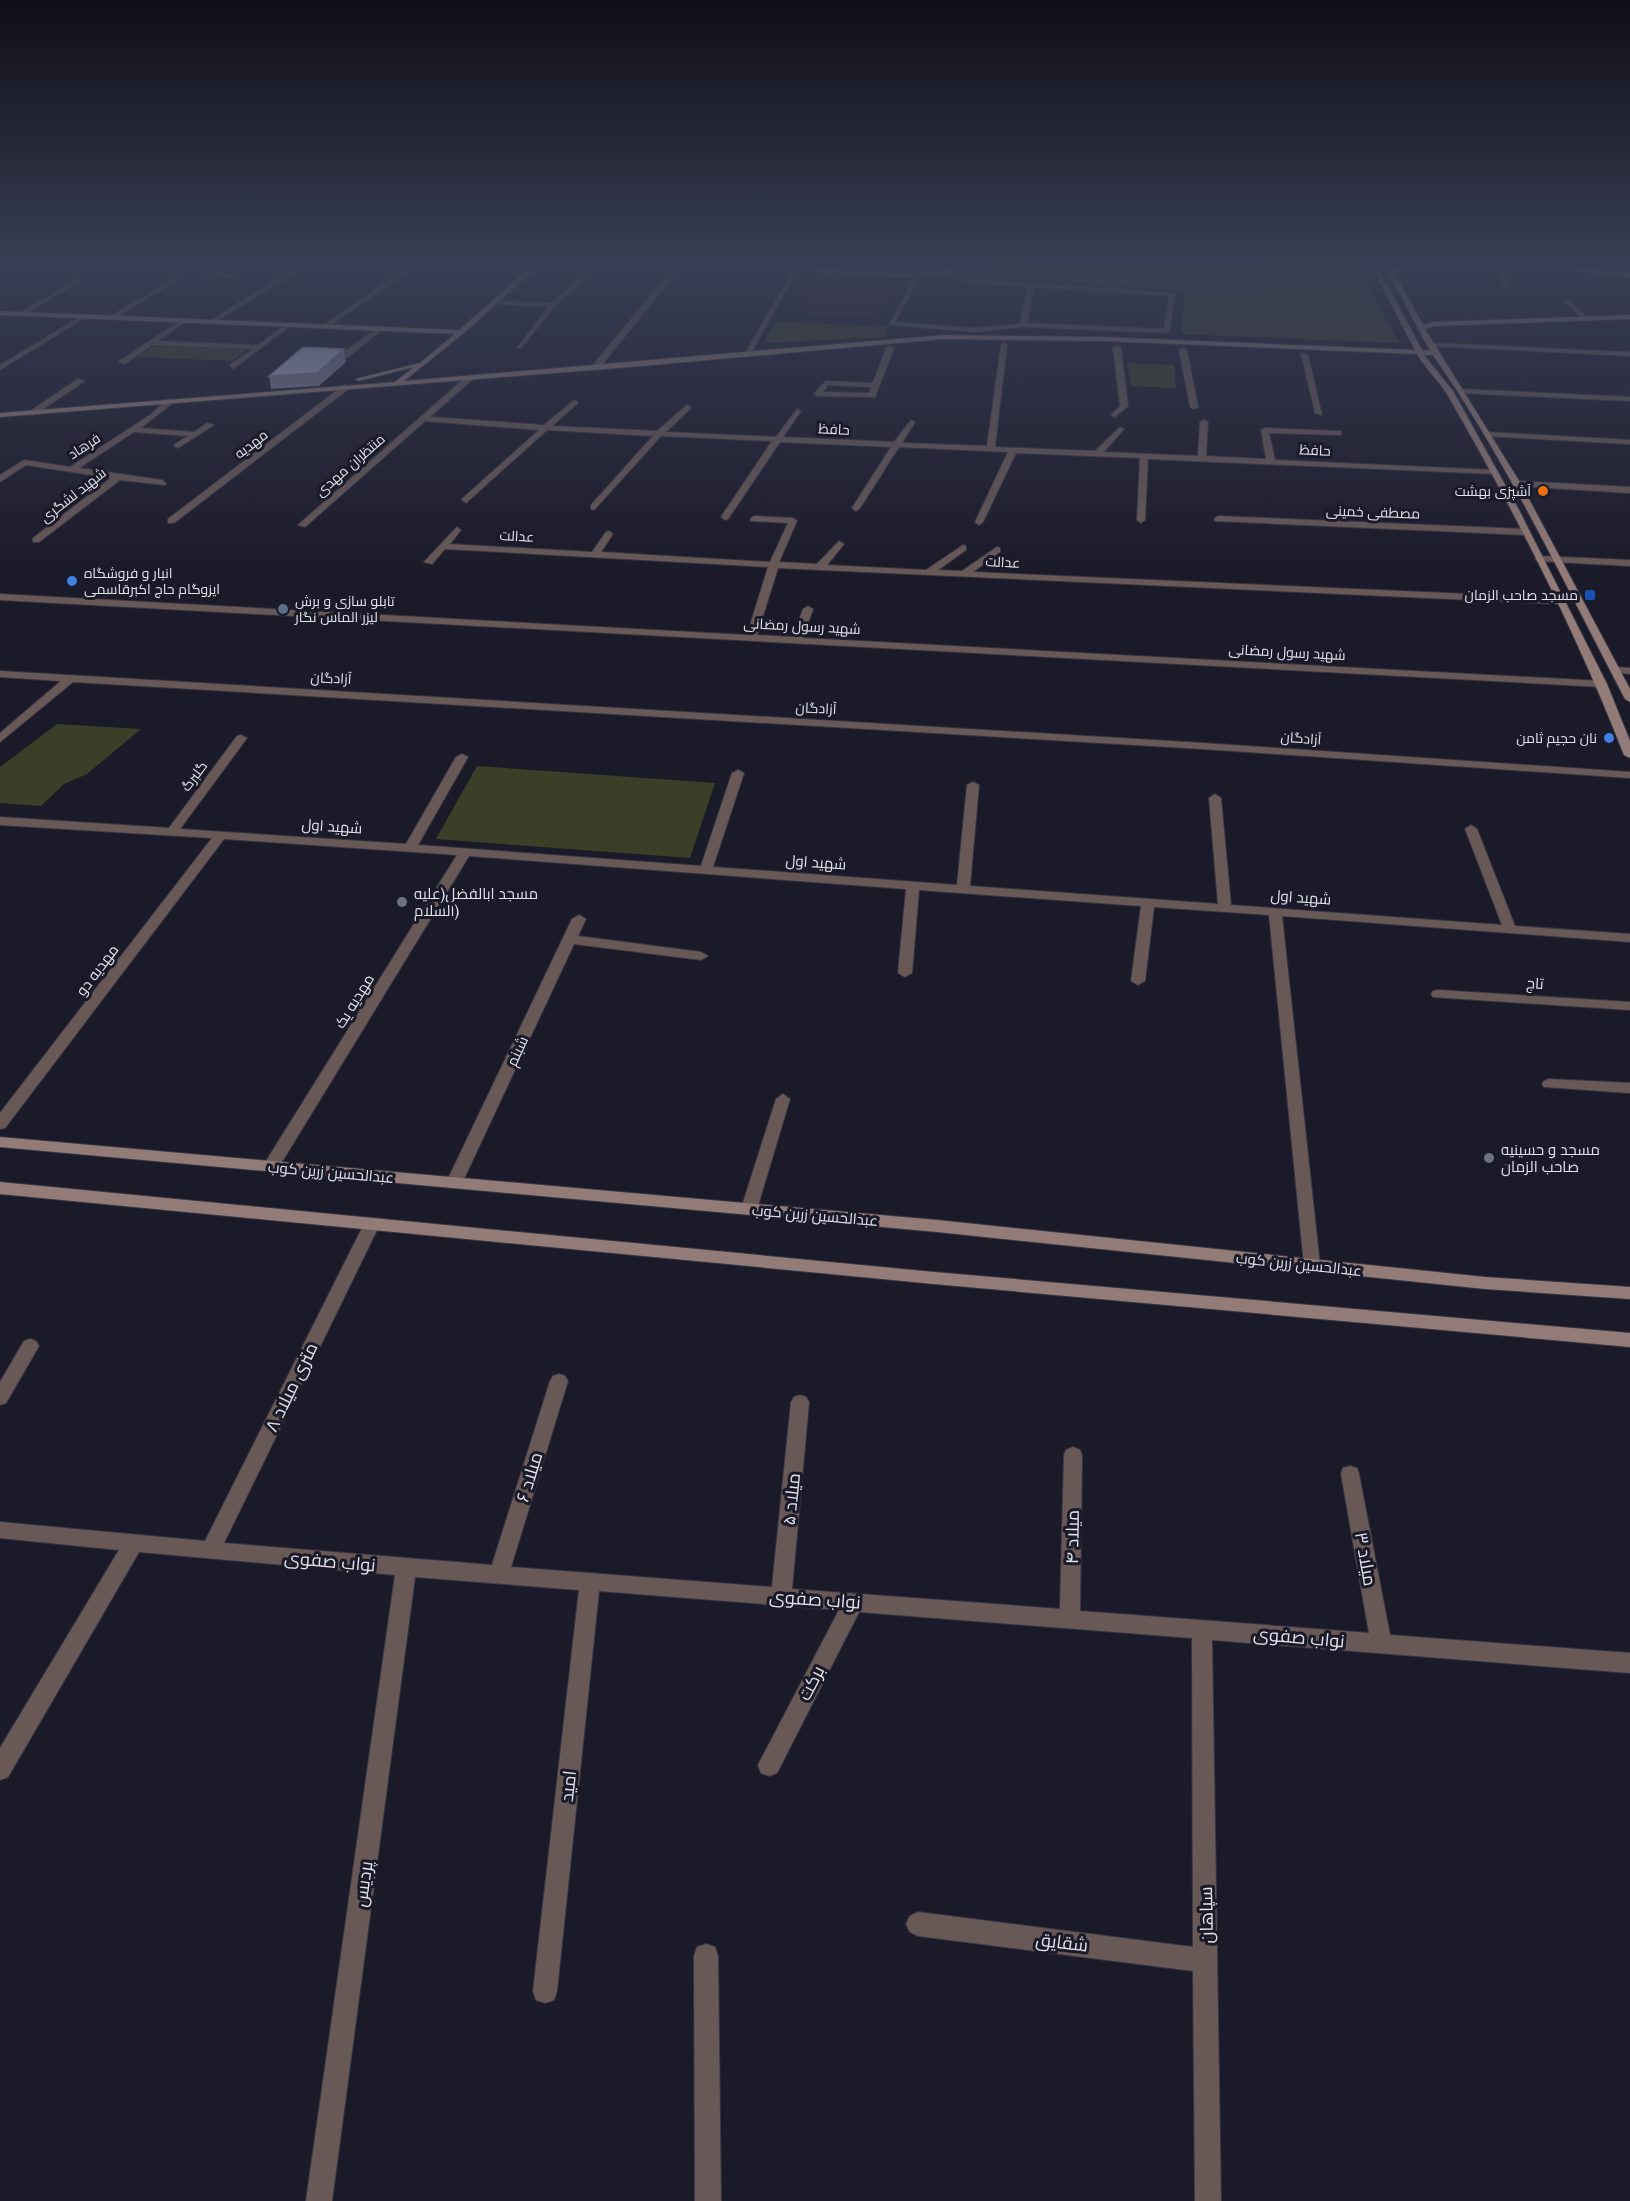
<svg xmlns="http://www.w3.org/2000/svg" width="1630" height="2201" viewBox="0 0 1630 2201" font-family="Lora,Cairo,serif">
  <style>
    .education { fill: #2d1e29 }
    .green { fill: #3b3f27 }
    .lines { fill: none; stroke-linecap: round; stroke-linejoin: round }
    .street-casing { stroke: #373644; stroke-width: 2 }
    .secondary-casing { stroke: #373644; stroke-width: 2 }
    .primary-casing { stroke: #373644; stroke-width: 2 }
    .street { fill: #685957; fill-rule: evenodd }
    .secondary { fill: #937c78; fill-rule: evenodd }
    .primary { fill: #b59691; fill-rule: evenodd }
    .shaded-wall { fill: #828197 }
    .building { fill: #b9b8d8; stroke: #828197; stroke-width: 1.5 }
    .food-dot { fill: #e8710a; stroke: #1b1a29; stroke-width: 2 }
    .shop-dot { fill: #3f7fe0; stroke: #1b1a29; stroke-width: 2 }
    .transit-dot { fill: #1a4fb4; stroke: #1b1a29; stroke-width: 2 }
    .service-dot { fill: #5c6f8a; stroke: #1b1a29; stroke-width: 2 }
    .worship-dot { fill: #6b7280; stroke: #1b1a29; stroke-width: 2 }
    .labels { text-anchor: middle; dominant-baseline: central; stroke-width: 6; stroke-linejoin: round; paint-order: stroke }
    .far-street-label { font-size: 14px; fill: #e2e2ec; stroke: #1b1a29 }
    .far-poi-label { font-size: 14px; fill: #e2e2ec; stroke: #1b1a29; text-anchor: end }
    .street-label { font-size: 15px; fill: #e2e2ec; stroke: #1b1a29 }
    .poi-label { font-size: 15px; fill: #e2e2ec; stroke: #1b1a29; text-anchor: start }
    .near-street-label { font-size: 18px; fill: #e2e2ec; stroke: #1b1a29 }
  </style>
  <rect width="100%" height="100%" fill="#1b1a29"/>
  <!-- education -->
  <polygon class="education" points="816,274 899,279 881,318 797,313"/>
  <!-- green -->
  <g class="green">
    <polygon points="987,264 1356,264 1399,343 1181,334 1185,291 970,275"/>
    <polygon points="776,322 886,326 886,337 763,343"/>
    <polygon points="157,344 248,349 233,361 137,357"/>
    <polygon points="1127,363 1174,365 1176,388 1131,386"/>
    <polygon points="57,724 141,729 87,774 64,784 41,806 0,803 0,767"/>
    <polygon points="477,766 715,783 690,858 436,839"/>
  </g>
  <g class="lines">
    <!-- street casing -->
    <g class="street-casing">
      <g id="street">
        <polygon points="155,264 170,264 237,276 234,278"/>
        <polygon points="303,264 311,264 215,322 210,321 274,280"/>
        <polygon points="412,264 419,264 328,327 324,327 324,325"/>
        <polygon points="677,264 683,264 598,370 592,370 592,366"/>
        <polygon points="1499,264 1502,266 1509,288 1504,287 1496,266"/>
        <polygon points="0,265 36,268 39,270 36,272 0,269"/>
        <polygon points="796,265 799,267 750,355 743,357"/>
        <path d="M 946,272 L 969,279 L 1175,293 L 1170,331 L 1167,333 L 1023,327 L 975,332 L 889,325 L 915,275 L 918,273 L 921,275 L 895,322 L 975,328 L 1020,324 L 1027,287 L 968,283 L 946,274 ZM 1034,287 L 1169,296 L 1164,329 L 1027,323 Z"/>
        <polygon points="586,274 591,275 555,306 521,348 517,348 548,307 495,304 493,301 551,303"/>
        <polygon points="177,277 182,278 114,318 109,317"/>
        <polygon points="78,279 83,280 23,315 18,314"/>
        <polygon points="1565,300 1569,300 1587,317 1587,319 1583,319 1565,302"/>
        <polygon points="83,315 88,316 0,370 0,365"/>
        <polygon points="184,318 186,321 158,341 258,345 288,323 293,324 233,369 230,365 253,349 152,345 125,364 118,362"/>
        <polygon points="381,326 383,329 348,357 342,357 342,353"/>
        <polygon points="1004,343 1007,345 995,447 1095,451 1120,427 1124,429 1104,452 1198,456 1200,422 1204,420 1208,422 1206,456 1266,459 1261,430 1265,428 1338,431 1341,431 1341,435 1269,433 1275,460 1494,470 1498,472 1494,474 1148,459 1145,520 1141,523 1137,520 1140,458 1016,453 983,522 979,525 975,522 1008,452 899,447 860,508 856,511 852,508 891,447 780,442 728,519 725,520 721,517 772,441 661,436 594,510 591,509 591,505 653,436 547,430 466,503 462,500 463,498 539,430 425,421 305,527 298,525 467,376 474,378 430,417 544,425 574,400 578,402 577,404 552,426 657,431 687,405 691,407 690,409 666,432 776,437 797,409 801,411 783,437 894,442 911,420 915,422 902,443 987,446 1001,345"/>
        <polygon points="1430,343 1630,352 1630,356 1428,346"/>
        <path d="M 890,346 L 894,348 L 875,397 L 818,396 L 814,394 L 826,381 L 873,383 L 886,348 ZM 828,385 L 871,387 L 869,393 L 823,392 Z"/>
        <polygon points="1117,346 1121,348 1128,406 1115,417 1111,415 1120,406 1113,348"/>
        <polygon points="1183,348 1187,350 1198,407 1194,409 1190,407 1179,350"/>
        <polygon points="1301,353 1308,355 1322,415 1315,413"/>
        <polygon points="78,379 85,381 34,415 27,413"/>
        <polygon points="344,385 351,387 174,523 168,523 168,519"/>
        <polygon points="1462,389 1630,397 1630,401 1459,393 1458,391"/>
        <polygon points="168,399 175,401 141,428 194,432 207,423 214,425 178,448 174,446 175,444 188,436 134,432 79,468 162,480 166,483 165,485 120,480 39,542 33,542 33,538 111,478 26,465 0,482 0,475 24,460 70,467 150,415"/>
        <polygon points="1488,432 1630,440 1630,444 1485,436 1484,434"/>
        <polygon points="1517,481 1630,487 1630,493 1514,486 1514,482"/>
        <polygon points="754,516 793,518 797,521 779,562 817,564 839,541 844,544 827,565 926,570 963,545 966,546 966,550 938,570 962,571 997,547 1000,548 1000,552 973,572 1560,598 1565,601 1560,604 778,568 757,635 793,637 803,609 808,606 813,609 803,638 1602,681 1607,684 1602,687 0,600 0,594 747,635 768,567 445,549 432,564 424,562 457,527 461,530 450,544 592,552 606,532 609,531 613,534 601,552 770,562 788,523 751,521 750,519"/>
        <polygon points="1218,516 1526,529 1530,532 1526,535 1215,521 1214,519"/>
        <polygon points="1540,556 1630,560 1630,566 1537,561 1535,559"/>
        <polygon points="1616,667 1630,668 1630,674 1612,672 1611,670"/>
        <polygon points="0,671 1203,743 1630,772 1630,778 1203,749 73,682 0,742 0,733 61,681 0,677"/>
        <polygon points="241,735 247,738 180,829 406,844 456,757 462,754 468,757 418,845 701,866 732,773 738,770 744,773 713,867 957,885 967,785 973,782 979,785 970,886 1218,904 1209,798 1215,794 1221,798 1231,905 1502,925 1465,829 1471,825 1477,829 1515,926 1630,934 1630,942 1282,916 1320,1265 1318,1269 1306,1269 1304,1265 1269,915 1154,907 1145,981 1138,985 1131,981 1141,906 919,890 912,973 905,977 898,973 906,889 469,856 277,1170 265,1170 263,1166 457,855 224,839 5,1128 0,1129 0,1113 212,838 0,825 0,817 169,828 237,736"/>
        <polygon points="579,915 586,919 578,936 701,952 708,956 701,960 574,944 462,1183 460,1187 448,1187 446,1183 572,919"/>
        <polygon points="1438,990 1630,1002 1630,1010 1433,997 1431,994 1433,991"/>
        <polygon points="1549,1079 1630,1083 1630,1093 1544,1087 1542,1084 1544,1081"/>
        <polygon points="783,1094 790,1099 757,1209 755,1213 743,1213 741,1209 776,1099"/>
        <polygon points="372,1218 378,1220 380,1224 224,1543 492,1565 550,1381 553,1376 559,1374 565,1376 568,1381 511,1567 772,1587 791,1402 794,1397 800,1395 806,1397 809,1402 792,1589 1060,1609 1064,1455 1066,1450 1073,1447 1080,1450 1082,1455 1080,1611 1369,1633 1341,1474 1343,1468 1350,1466 1357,1468 1359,1474 1390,1635 1630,1653 1630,1673 1212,1640 1221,2201 1195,2201 1193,1971 918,1936 910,1932 906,1924 910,1916 918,1912 1193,1947 1192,1638 859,1612 777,1773 769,1776 761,1773 758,1765 839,1610 599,1591 557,1991 554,2000 545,2003 536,2000 533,1991 579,1590 415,1577 332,2201 306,2201 395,1575 139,1552 8,1777 0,1780 0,1748 119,1550 0,1538 0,1522 205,1541 364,1224 366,1220"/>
        <polygon points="30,1339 36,1341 39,1346 6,1403 0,1405 0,1382 24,1341"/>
        <polygon points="706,1944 715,1947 718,1956 721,2201 695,2201 694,1956 697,1947"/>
      </g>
    </g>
    <!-- secondary casing -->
    <g class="secondary-casing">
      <g id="secondary">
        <path d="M 534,264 L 541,264 L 464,333 L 404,381 L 944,335 L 1102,337 L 1415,350 L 1370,264 L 1376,264 L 1422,350 L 1430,351 L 1384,264 L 1390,264 L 1423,325 L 1433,322 L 1630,315 L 1630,319 L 1434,326 L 1425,329 L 1521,484 L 1630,689 L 1630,702 L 1625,699 C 1564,583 1508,462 1433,355 L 1424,355 L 1453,391 L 1519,510 L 1607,684 L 1630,741 L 1630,758 L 1624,755 C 1576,631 1514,510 1447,394 C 1439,380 1425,369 1417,354 L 1102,341 L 944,339 L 631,367 L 0,417 L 0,413 L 395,382 L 414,367 L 359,381 L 355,379 L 420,363 L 455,334 L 0,315 L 0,311 L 459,330 Z"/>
        <path d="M 752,264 L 901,273 L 931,272 L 972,264 C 937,287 840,274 798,270 C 784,269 764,270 752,264 Z"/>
        <polygon points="0,1137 937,1220 1485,1277 1630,1287 1630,1299 1485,1289 937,1232 0,1147"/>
        <polygon points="0,1182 934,1272 1630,1333 1630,1347 934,1284 0,1194"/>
      </g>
    </g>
    <!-- primary casing -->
    <g class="primary-casing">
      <path id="primary" d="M 1416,264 L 1544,264 L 1630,273 L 1630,277 C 1560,270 1457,254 1391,275 L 1388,273 L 1401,267 Z"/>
    </g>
    <!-- street -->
    <use href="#street" class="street"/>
    <!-- secondary -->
    <use href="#secondary" class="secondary"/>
    <!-- primary -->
    <use href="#primary" class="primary"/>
  </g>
  <!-- shaded-wall -->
  <polygon class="shaded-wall" points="344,349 346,362 319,386 271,389 269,376"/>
  <!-- building -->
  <polygon class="building" points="303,347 344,349 317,373 269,376"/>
  <!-- sky -->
  <linearGradient id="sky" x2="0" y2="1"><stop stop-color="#0f0e17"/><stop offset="0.46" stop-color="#393e54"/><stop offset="1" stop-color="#393e54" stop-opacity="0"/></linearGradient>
  <rect width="1630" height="572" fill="url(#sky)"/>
  <!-- markers -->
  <circle class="food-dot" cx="1543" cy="491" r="6"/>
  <g class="shop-dot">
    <circle cx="72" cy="581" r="6"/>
    <circle cx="1609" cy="738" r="6"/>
  </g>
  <rect class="transit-dot" x="1584" y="589" width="12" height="12" rx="3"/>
  <circle class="service-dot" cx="283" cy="609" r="6"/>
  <g class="worship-dot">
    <circle cx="402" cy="902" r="6"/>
    <circle cx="1489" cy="1158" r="6"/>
  </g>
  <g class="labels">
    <!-- far-street labels -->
    <g class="far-street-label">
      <text transform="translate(834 429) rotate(3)">حافظ</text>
      <text transform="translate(251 444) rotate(-37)">مهدیه</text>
      <text transform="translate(84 446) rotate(-33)">فرهاد</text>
      <text transform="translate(1315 450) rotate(3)">حافظ</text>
      <text transform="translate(350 465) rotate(-41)">منتظران مهدی</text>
      <text transform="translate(73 495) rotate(-38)">شهید لشگری</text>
      <text transform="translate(1373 512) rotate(2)">مصطفی خمینی</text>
      <text transform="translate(517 536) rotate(3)">عدالت</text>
      <text transform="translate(1003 562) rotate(3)">عدالت</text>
      <text transform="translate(802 626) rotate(3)">شهید رسول رمضانی</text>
      <text transform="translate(1287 652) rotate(3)">شهید رسول رمضانی</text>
      <text transform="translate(331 678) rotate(3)">آزادگان</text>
      <text transform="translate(816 708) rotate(3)">آزادگان</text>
      <text transform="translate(1301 738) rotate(4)">آزادگان</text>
      <text transform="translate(194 776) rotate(-53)">گلبرگ</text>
    </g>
    <!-- far-poi labels -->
    <g class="far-poi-label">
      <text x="1531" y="491">آشپزی بهشت</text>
      <text x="84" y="573" text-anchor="start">انبار و فروشگاه<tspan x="84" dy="16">ایزوگام حاج اکبرقاسمی</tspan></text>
      <text x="1578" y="595">مسجد صاحب الزمان</text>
      <text x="295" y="601" text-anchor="start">تابلو سازی و برش<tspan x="295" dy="16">لیزر الماس نگار</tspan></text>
      <text x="1597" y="738">نان حجیم ثامن</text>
    </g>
    <!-- street labels -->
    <g class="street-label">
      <text transform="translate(332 826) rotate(4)">شهید اول</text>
      <text transform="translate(816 862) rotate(4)">شهید اول</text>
      <text transform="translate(1301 897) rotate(4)">شهید اول</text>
      <text transform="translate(97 970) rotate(-53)">مهدیه دو</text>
      <text transform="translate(1535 983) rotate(4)">تاج</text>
      <text transform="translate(354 1001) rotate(-58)">مهدیه یک</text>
      <text transform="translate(517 1051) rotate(-65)">شبنم</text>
      <text transform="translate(331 1172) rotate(5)">عبدالحسین زرین کوب</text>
      <text transform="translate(815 1215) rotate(5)">عبدالحسین زرین کوب</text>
      <text transform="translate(1299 1264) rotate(6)">عبدالحسین زرین کوب</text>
    </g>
    <!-- poi labels -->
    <g class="poi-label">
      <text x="414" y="893">مسجد ابالفضل(علیه<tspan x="414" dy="17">السلام)</tspan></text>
      <text x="1501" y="1149">مسجد و حسینیه<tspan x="1501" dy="17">صاحب الزمان</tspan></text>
    </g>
    <!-- near-street labels -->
    <g class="near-street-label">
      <text transform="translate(291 1387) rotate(-64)">۸ متری میلاد</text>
      <text transform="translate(529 1477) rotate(-73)">میلاد ۶</text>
      <text transform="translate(791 1499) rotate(-84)">میلاد ۵</text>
      <text transform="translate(1072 1537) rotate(-89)">میلاد ۴</text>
      <text transform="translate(1366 1559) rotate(80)">میلاد ۳</text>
      <text transform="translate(330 1561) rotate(5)">نواب صفوی</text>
      <text transform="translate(815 1599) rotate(4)">نواب صفوی</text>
      <text transform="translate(1299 1637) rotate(5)">نواب صفوی</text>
      <text transform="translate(811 1683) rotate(-63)">برکت</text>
      <text transform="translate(568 1786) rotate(-84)">امید</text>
      <text transform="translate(363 1884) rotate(-82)">پردیس</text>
      <text transform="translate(1206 1915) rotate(-91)">سپاهان</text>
      <text transform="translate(1062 1942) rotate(7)">شقایق</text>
    </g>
  </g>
</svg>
